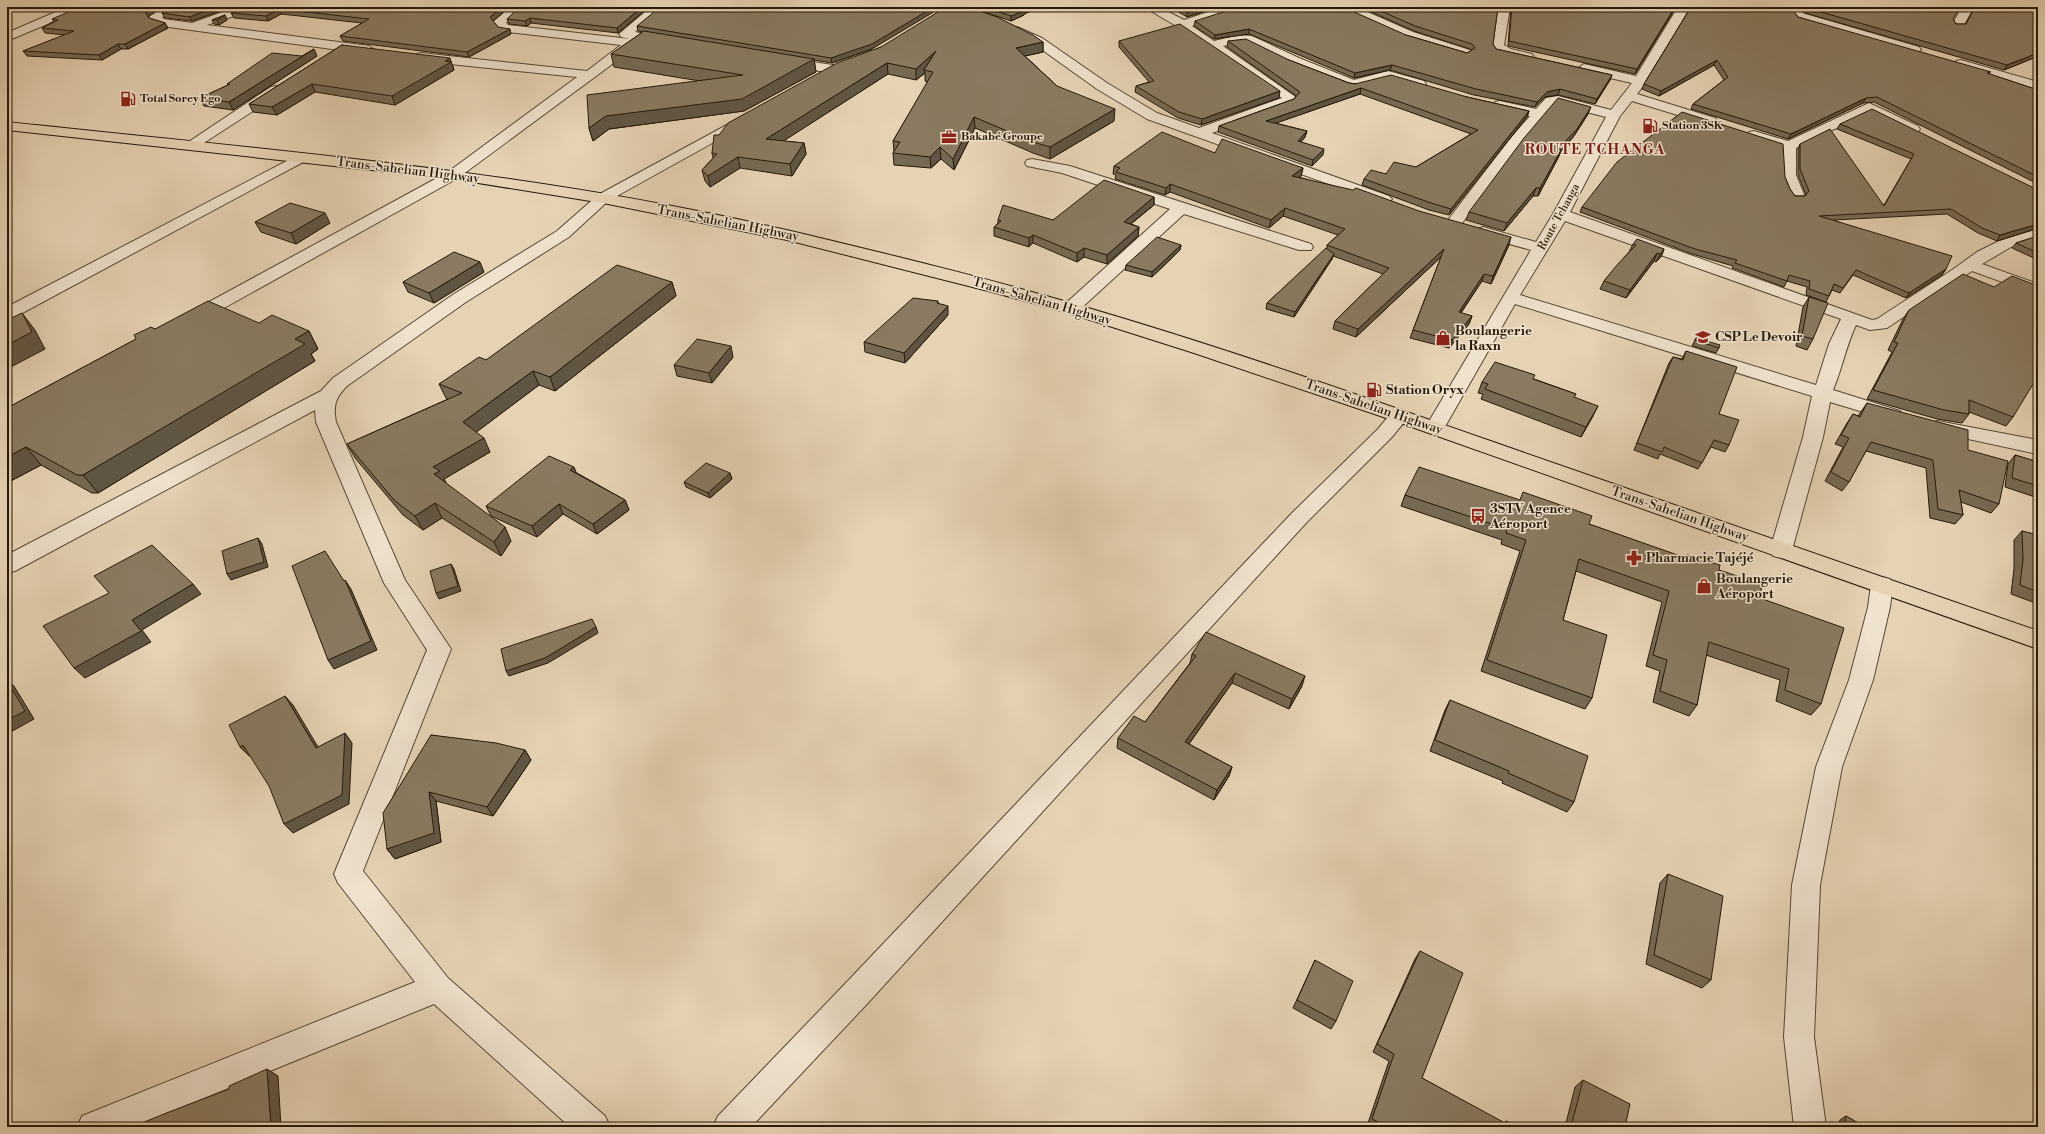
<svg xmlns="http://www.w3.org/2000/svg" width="2045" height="1134" viewBox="0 0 2045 1134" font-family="'Libre Bodoni',serif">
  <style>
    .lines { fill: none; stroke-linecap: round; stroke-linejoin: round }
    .minor-casing { stroke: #554833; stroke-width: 2 }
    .highway-casing { stroke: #251908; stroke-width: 2 }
    .minor { fill: #efe2ce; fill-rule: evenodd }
    .highway { fill: #e6d3b4; fill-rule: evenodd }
    .wall { fill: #766953; stroke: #251908 }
    .shaded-wall { fill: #605544; stroke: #251908 }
    .building { fill: #897a61; stroke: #251908 }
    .labels { text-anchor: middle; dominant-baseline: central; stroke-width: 3; stroke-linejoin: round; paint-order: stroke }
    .far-poi-label { font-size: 11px; font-weight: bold; fill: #251908; stroke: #efe2ce; text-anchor: start }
    .far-street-label { font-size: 11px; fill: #251908; stroke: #efe2ce }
    .street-label { font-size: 13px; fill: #251908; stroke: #efe2ce }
    .poi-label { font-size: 13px; font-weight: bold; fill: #251908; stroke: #efe2ce; text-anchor: start }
    .far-district-label { font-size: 14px; font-weight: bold; letter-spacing: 1px; fill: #7a1f14; stroke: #efe2ce }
  </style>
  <rect width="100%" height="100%" fill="#e6d3b4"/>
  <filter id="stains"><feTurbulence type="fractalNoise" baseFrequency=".005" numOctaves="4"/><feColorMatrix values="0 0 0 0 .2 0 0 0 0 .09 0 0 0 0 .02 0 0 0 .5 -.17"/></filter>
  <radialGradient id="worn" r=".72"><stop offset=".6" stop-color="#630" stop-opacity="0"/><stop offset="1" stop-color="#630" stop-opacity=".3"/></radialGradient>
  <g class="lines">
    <!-- minor casing -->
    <g class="minor-casing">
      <g id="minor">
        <polygon points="67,7 83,7 81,10 7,41 7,33"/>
        <polygon points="165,7 180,7 162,17 164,19 192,23 236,7 254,7 252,10 207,25 369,46 375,50 369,54 161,26 152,22 149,16"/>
        <polygon points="511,7 524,7 506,23 508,25 630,39 621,37 619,34 651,7 664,7 635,32 645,34 647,37 645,40 458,178 197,323 191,324 185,323 182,319 185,315 448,172 577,77 421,61 415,57 417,54 421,53 587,71 621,45 500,31 493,22"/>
        <polygon points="1144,7 1159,7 1184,20 1223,7 1241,7 1239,10 1192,26 1214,41 1239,35 1252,36 1299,58 1354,80 1388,71 1424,81 1426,84 1424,87 1419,88 1388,79 1353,88 1289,64 1246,43 1223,46 1297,98 1292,104 1212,133 1389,196 1392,199 1389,202 1379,202 1147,119 1097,89 1034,44 1011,31 1017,27 1042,38 1107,83 1157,113 1199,128 1282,98 1178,27"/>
        <polygon points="1340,7 1356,7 1413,32 1470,50 1472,53 1466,57 1405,38 1342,10"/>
        <path d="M 1498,7 L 1510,7 L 1504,45 L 1511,49 L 1532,54 L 1534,57 L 1532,60 C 1522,62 1498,56 1492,47 Z"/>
        <path d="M 1678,7 L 1690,7 L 1647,81 L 1637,94 L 1715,118 L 1717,121 L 1715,124 L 1710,125 L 1632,101 L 1620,116 L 1570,212 L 1872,320 L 1877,319 L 1952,270 L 1977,252 L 1999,241 L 2038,229 L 2038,239 L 2011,247 L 1982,264 L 2038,284 L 2038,295 L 1972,271 L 1887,328 L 1870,330 L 1856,325 C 1846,346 1842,369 1833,390 L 1900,411 L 1903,415 L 1900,419 L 1893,421 L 1830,402 L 1823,437 L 1792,550 L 1789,556 L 1781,558 L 1773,556 L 1770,550 L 1803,437 L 1812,396 L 1515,304 L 1442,432 L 1435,434 L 1428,432 L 1425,428 L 1531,250 L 1477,235 L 1475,232 L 1477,229 L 1483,227 L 1536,242 L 1553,214 L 1606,117 L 1555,104 L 1520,145 L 1460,226 L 1448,226 L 1446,223 L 1448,220 L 1510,139 L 1530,116 L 1495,108 L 1493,105 L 1495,102 L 1500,101 L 1536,109 L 1546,98 L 1558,96 L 1611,110 L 1632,83 L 1579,71 L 1578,68 L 1584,64 L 1636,76 ZM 1565,221 L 1841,319 L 1829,344 L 1816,385 L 1520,295 Z"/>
        <polygon points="1795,7 1809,7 1802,13 1919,47 1921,50 1915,54 1796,20 1790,14"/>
        <polygon points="1962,7 1974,7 1962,28 1954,28 1952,25"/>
        <polygon points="785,58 833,65 839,69 833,73 780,65 779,62"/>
        <polygon points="1961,60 2038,82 2038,90 1956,67 1955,64 1956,61"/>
        <polygon points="276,86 281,87 283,90 281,93 196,148 186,148 184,145 271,87"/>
        <path d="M 1869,103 L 1918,126 L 1920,129 L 1918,132 L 1908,132 L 1869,112 L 1796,148 L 1796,175 L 1805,197 L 1802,200 L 1792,200 C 1781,185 1782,166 1782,148 L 1749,138 L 1747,135 L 1749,132 L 1754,131 L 1788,141 Z"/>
        <path d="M 747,114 L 752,115 L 754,118 L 752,121 L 608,201 L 569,237 L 466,302 L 347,386 C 335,398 333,406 336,422 L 405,580 L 451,649 L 363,871 L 448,978 L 605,1116 L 610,1127 L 570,1127 L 434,1004 L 133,1127 L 77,1127 L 82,1116 L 415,982 L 338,883 L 334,874 L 427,650 L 384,583 L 316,422 L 315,410 L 15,571 L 7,573 L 7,555 L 321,391 L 333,378 L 454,294 L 557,231 L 598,195 Z"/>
        <polygon points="302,153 307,154 309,157 307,160 13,318 7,319 7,307"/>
        <polygon points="1032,159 1070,166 1311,244 1313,247 1311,250 1299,250 1184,214 1077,312 1071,313 1065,312 1062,308 1065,304 1170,209 1062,173 1027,166 1025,163 1027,160"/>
        <polygon points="1399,410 1406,412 1409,416 1392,437 1306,523 866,1005 751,1127 713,1127 718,1116 844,985 1292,513 1378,429 1392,412"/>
        <polygon points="1938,421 2038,440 2038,454 1931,431 1928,427 1931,423"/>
        <polygon points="1882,577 1890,579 1893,585 1890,607 1873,680 1842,767 1820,885 1814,1037 1826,1127 1794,1127 1784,1037 1792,885 1816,767 1849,680 1868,607 1871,585 1874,579"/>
      </g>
    </g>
    <!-- highway casing -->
    <g class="highway-casing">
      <path id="highway" d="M 7,122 C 269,150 534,171 791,231 C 887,254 983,277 1078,305 C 1226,348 1373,400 1519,451 C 1692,511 1865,571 2038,631 L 2038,649 L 1392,420 L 1194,353 L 1065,312 L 992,292 L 787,240 L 603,203 L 453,179 L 7,130 Z"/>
    </g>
    <!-- minor -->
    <use href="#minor" class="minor"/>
    <!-- highway -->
    <use href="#highway" class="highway"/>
  </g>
  <!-- wall -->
  <g class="wall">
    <polygon points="232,7 192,21 165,18 162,13"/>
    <polygon points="249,7 493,21 498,27 511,34 469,57 343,41 340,36 362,23 281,14 268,21 234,18 231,13"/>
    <polygon points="649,7 618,33 531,23 527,26 509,24 507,19"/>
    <polygon points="970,7 1041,7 1024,14 1024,15 1011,21"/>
    <polygon points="1170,7 1218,7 1187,17"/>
    <polygon points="1360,7 1498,7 1493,44 1496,49 1612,75 1610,80 1595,104 1558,95 1545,97 1535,107 1474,95 1390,70 1354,78 1249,34 1214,39 1194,26 1195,21 1406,35 1467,53 1472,50 1470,49 1414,31"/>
    <polygon points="1511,7 1676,7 1635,74 1508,46"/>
    <polygon points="1691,7 1794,7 1792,9 1798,17 1989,74 2038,90 2038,184 1874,102 1863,103 1788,139 1691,109 1693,104 1724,80 1714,65 1659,96 1642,89 1644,84"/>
    <polygon points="1974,7 2038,7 2038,56 2004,70 1805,13 1807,8 1953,19 1956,24 1966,24"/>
    <polygon points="225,15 227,20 219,25 214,24 212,20"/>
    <polygon points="148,17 149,18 165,23 168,28 128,49 121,49 102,60 27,56 23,51 65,35 45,33 42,28 54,21 52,19"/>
    <polygon points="637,26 872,49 832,63 814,60 816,72 744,111 609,129 593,141 589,128 700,81 614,67 611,54 643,32 638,31"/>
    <polygon points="1119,41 1279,98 1201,125 1178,118 1135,92 1136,86 1149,82 1119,47"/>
    <polygon points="1228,41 1289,60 1349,83 1467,97 1529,111 1527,117 1449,215 1429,210 1362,185 1364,179 1416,167 1471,134 1360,94 1275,123 1307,131 1305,137 1301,142 1323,155 1312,166 1218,132 1219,126 1294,99 1296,96 1227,47"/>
    <polygon points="1043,42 1043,52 1025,56 1057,86 1114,121 1050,159 1033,153 975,128 954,170 941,159 931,168 894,165 893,153 894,151 893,141 928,82 925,81 925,73 916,80 888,74 783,141 804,143 806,154 792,176 740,168 710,187 705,181 702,170 713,158 712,153 719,135 881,47"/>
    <polygon points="342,45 453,66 454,70 395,105 315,92 277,115 253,112 249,104"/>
    <polygon points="317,56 233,110 204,106 200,98 228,85 227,84"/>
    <polygon points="1588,114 1574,136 1561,151 1558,158 1538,196 1533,196 1504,231 1466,220 1469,212"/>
    <polygon points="1840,124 2038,190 2038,228 1997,241 1978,233 1947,214 1834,220 1946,269 1942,275 1906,298 1853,275 1840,293 1832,290 1826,302 1806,295 1807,287 1787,281 1784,287 1732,268 1733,266 1692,254 1580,212 1582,207 1785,177 1790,189 1795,196 1805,196 1806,195 1798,175 1798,149 1800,144 1884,205 1911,159 1837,129"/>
    <polygon points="1215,153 1303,168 1301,176 1299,177 1509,245 1491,284 1482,281 1461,313 1472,316 1469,324 1449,348 1410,338 1413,330 1441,257 1356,337 1333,329 1335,321 1383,274 1333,256 1332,259 1294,317 1266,309 1267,303 1327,248 1327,245 1338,235 1283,216 1269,228 1170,192 1165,195 1115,179 1116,175 1113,174 1114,166"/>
    <polygon points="1154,197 1154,205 1131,224 1139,227 1138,236 1107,264 1084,257 1077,262 1033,243 1029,247 994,236 994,227 998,223 998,220 1053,220"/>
    <polygon points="255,222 330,223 296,244 261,232"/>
    <polygon points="2038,236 2038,260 2012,248 2016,243"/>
    <polygon points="1633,244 1664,249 1661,257 1656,262 1654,261 1626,298 1600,289 1604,281 1629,252"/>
    <polygon points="1181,245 1180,250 1152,277 1125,270 1126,265"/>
    <polygon points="484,272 434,303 408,292 403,282"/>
    <polygon points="672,282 676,296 555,391 539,385 476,432 490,452 444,479 446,483 511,541 501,556 442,518 423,530 403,515 355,458 347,444 448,399 446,398 439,384 486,360"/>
    <polygon points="1994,287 2013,417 2006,426 1969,412 1969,414 1962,423 1937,419 1867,399 1892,352 1888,350 1903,319 1909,310"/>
    <polygon points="1809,297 1813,339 1807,350 1796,346 1803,307"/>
    <polygon points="938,301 938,303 948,315 905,363 865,352 864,342"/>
    <polygon points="259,323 309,331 318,349 311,354 315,361 98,493 92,493 41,465 7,483 7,408 155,329"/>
    <polygon points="1696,338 1719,348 1716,353 1692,346"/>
    <polygon points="1686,351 1719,414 1729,445 1725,452 1711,447 1698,469 1660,454 1658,459 1634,450 1669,363 1673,357 1682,359"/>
    <polygon points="733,357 712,383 677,376 674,365"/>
    <polygon points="1534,379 1576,394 1574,397 1593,416 1581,437 1481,399 1483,394 1478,393 1482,382"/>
    <polygon points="1867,403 1968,450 1999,504 1991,513 1961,502 1963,515 1955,524 1930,518 1926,468 1866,451 1849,482 1842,491 1825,481 1843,447 1835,444 1847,423 1853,414 1858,416"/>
    <polygon points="2015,455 2038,462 2038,498 2005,487 2008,464"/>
    <polygon points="577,473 625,500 629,510 597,534 563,514 537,537 491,516 486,506"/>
    <polygon points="730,473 732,479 710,498 686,487 684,482"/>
    <polygon points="1405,495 1589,524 1685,558 1687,555 1719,570 1760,598 1821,704 1811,715 1776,701 1780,680 1706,655 1697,705 1689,716 1653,702 1660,671 1646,666 1662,602 1576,571 1563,620 1592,698 1585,709 1481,671 1520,551 1501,544 1502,540 1401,506"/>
    <polygon points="2038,514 2038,604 2011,594 2014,569 2014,540 2022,531 2036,535"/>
    <polygon points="1192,654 1302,686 1289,709 1232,683 1189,744 1232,767 1229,776 1214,800 1117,748 1118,738 1145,722 1190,663"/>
    <polygon points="1450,700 1574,802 1567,812 1502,783 1503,781 1430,751 1445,710"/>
    <polygon points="431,735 525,750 531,760 493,816 436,801 441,842 395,859 387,849"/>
    <polygon points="1668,874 1711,980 1702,988 1646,964 1660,883"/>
    <polygon points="1420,951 1422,1078 1504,1123 1506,1121 1518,1127 1369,1127 1367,1126 1389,1061 1373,1052 1415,959"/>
    <polygon points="1315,960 1336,1021 1331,1029 1293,1008"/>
    <polygon points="1583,1080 1625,1127 1565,1127 1575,1087"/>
    <polygon points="1846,1116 1865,1127 1838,1127 1840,1120"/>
  </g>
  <!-- shaded-wall -->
  <g class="shaded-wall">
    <polygon points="152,7 163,7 148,17 145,12"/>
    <polygon points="216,7 232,7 192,21 189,17"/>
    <polygon points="502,7 509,7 492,22 490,17"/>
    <polygon points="642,7 649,7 618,33 617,28"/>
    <polygon points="934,7 942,7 872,49 832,63 831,58"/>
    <polygon points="1028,7 1041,7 1024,14 1024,15 1011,21 1011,16 1021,10"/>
    <polygon points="1204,7 1218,7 1187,17 1187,12"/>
    <polygon points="1675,7 1676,7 1635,74 1637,69"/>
    <polygon points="279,9 281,14 268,21 266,16"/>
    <polygon points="225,15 227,20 219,25 217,20"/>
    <polygon points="530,18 531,23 527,26 525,21"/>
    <polygon points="165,23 168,28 128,49 125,44"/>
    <polygon points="510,29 511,34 469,57 467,52"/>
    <polygon points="1249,29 1249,34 1214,39 1215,35"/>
    <polygon points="1043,42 1043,52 1016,58 1016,48"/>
    <polygon points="118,44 121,49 102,60 99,55"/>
    <polygon points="314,49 317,56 233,110 229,102"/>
    <polygon points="936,51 924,70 925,73 916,80 916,69"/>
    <polygon points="2038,53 2038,56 2034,58 2004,70 2007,65"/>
    <polygon points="450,58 454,70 395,105 392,96"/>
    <polygon points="814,59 816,72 744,111 609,129 593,141 589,128 606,116"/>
    <polygon points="1717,60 1714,65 1659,96 1661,91"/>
    <polygon points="887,63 888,74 768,151 766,139"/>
    <polygon points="1392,65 1390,70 1354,78 1355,73"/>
    <polygon points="1612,75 1610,80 1595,104 1597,99"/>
    <polygon points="312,84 315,92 277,115 272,107"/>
    <polygon points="1361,88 1360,94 1265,127 1266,121"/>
    <polygon points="1560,89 1558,95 1545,97 1535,107 1537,102 1547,92"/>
    <polygon points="1280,91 1279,98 1201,125 1202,119"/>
    <polygon points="1866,98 1863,103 1788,139 1791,134"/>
    <polygon points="1591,107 1588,114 1574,136 1561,151 1558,158 1538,196 1540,188 1558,149"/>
    <polygon points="1115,109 1114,121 1050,159 1050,147"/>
    <polygon points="1529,111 1527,117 1449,215 1451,209"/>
    <polygon points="974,117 975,128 954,170 953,159"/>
    <polygon points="1307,131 1305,137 1296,148 1298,141"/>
    <polygon points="804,143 806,154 792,176 790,164"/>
    <polygon points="940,147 941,159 931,168 930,157"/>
    <polygon points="1324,149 1323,155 1312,166 1313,160"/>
    <polygon points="738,157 740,168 710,187 708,176"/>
    <polygon points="1303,168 1301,176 1291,183 1292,176"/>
    <polygon points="1170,184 1170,192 1165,195 1166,188"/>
    <polygon points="1536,188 1533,196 1504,231 1507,223"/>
    <polygon points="1154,197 1154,205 1123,230 1124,222"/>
    <polygon points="1285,208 1283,216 1269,228 1271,220"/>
    <polygon points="325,213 330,223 296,244 291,233"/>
    <polygon points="2038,224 2038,228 1997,241 2000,235"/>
    <polygon points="1139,227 1138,236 1107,264 1107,255"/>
    <polygon points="1033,235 1033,243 1029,247 1029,238"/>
    <polygon points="1511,237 1509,245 1491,284 1493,276"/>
    <polygon points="1181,245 1180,250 1152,277 1152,272"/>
    <polygon points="1084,248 1084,257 1077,262 1077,253"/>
    <polygon points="1444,249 1442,256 1356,337 1358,329"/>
    <polygon points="1664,249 1661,257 1656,262 1660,254"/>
    <polygon points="1657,253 1654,261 1626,298 1630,290"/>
    <polygon points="1334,254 1332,259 1294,317 1295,312"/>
    <polygon points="480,262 484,272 434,303 429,293"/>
    <polygon points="1946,269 1942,275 1906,298 1909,293"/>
    <polygon points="1484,274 1482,281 1456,320 1459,312"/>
    <polygon points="672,282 676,296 555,391 550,377"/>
    <polygon points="948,306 948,315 905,363 904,353"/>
    <polygon points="22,313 35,330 45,349 7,369 7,345"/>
    <polygon points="1472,316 1469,324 1449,348 1452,340"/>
    <polygon points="309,331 318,349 311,354 315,361 98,493 83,475 295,339"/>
    <polygon points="731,346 733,357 712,383 709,373"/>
    <polygon points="533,371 539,385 470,437 463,422"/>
    <polygon points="1598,406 1593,416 1581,437 1586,427"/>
    <polygon points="484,438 490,452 444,479 447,485 434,474 433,467"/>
    <polygon points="26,447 41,465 7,483 7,457"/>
    <polygon points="574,467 578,477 570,470"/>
    <polygon points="730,473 732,479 710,498 708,493"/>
    <polygon points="625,500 629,510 597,534 593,524"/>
    <polygon points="435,503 442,518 423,530 415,516"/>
    <polygon points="559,504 563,514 537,537 532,526"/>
    <polygon points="505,527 511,541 501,556 494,542"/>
    <polygon points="258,538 262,544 268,567 231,580 227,574"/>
    <polygon points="451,564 454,569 461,591 439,599 436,593"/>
    <polygon points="345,580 351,589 377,650 334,669 328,660"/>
    <polygon points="193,584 201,594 142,630 151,642 85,678 74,668 132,620"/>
    <polygon points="596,627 598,633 548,663 509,676 506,671"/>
    <polygon points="1235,673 1232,683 1183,752 1185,742"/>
    <polygon points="1305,676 1302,686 1289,709 1292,699"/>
    <polygon points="7,679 14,686 34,719 7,734"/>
    <polygon points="285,696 293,705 324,757 316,748"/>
    <polygon points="345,733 352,743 349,804 293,833 284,824"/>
    <polygon points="243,745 251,755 249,756 240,747"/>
    <polygon points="525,750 531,760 493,816 487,807"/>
    <polygon points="1232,767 1229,776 1214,800 1217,790"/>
    <polygon points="429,792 436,801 441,842 395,859 387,849"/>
    <polygon points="267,1069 278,1076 281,1127 271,1127"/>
  </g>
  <!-- building -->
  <g class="building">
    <polygon points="80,7 152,7 145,12 149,18 165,23 125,44 118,44 99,55 23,51 74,31 42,28 58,20 52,19"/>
    <polygon points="171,7 216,7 189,17 162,13"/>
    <polygon points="249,7 502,7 490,17 498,27 510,29 467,52 340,36 369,19 279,9 266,16 231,13"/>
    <polygon points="519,7 642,7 617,28 530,18 525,21 507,19"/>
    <polygon points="660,7 934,7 872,44 831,58 637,26"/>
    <polygon points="946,7 968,7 997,17 1033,35 1043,42 1016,48 1057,86 1115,109 1050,147 1033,142 974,117 953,159 940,147 930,157 893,153 900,142 893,141 933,72 924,70 936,51 916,69 887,63 766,139 804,143 790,164 738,157 708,176 702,170 717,154 712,153 714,135 719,135 728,123 837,63 881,47"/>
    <polygon points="984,7 1028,7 1021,10 1024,11 1011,16"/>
    <polygon points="1178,7 1204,7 1187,12"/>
    <polygon points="1239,7 1343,7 1406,35 1467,53 1475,48 1472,44 1415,26 1372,7 1498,7 1493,44 1496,49 1612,75 1597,99 1560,89 1547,92 1537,102 1476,89 1392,65 1355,73 1249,29 1215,35 1195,21"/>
    <polygon points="1512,7 1675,7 1637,69 1509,41"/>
    <polygon points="1691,7 1792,7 1791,8 1798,17 1991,72 1987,73 2038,90 2038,177 1877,97 1866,98 1791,134 1693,104 1728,77 1717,60 1661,91 1644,84"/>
    <polygon points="1808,7 1960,7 1953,19 1956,24 1966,24 1975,7 2038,7 2038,53 2007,65 1807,8"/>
    <polygon points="225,15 217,20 212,20"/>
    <polygon points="1180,24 1280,91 1202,119 1179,112 1136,86 1154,81 1119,41"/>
    <polygon points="644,31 814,59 742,99 606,116 589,128 587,95 743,75 611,54"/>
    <polygon points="1246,39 1289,60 1349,83 1355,84 1391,75 1467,97 1529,111 1451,209 1431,203 1364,179 1371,170 1386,174 1394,162 1416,167 1478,130 1361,88 1266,121 1307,131 1298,141 1324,149 1313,160 1219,126 1294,99 1300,92 1228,41"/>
    <polygon points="342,45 450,58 445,61 451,62 392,96 312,84 272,107 249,104"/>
    <polygon points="314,49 229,102 200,98 230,84 227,84 272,53 302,56"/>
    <polygon points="1558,98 1591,107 1577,129 1558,149 1561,150 1540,188 1536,188 1507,223 1469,212 1524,138"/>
    <polygon points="1872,109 2038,190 2038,224 2000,235 1982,228 1951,209 1819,216 1952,256 1946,269 1909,293 1856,270 1843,288 1834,284 1829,296 1809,289 1810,281 1789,275 1787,281 1735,263 1737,260 1695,249 1582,207 1617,162 1682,112 1783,144 1785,177 1790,189 1795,196 1805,196 1809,191 1800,169 1800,144 1830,129 1884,206 1914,154 1840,124"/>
    <polygon points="1162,132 1215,153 1222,139 1303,168 1292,176 1353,190 1356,188 1419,211 1511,237 1493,276 1484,274 1459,312 1472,316 1452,340 1413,330 1444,249 1358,329 1335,321 1389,268 1327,245 1345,229 1285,208 1271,220 1170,184 1166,188 1116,172 1120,168 1114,166"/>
    <polygon points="1104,180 1154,197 1124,222 1139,227 1107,255 1084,248 1077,253 1033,235 1029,238 994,227 1001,221 998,220 1003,205 1053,220"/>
    <polygon points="290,203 325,213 291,233 255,222"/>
    <polygon points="2038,236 2038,253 2016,243"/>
    <polygon points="1157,237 1181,245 1152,272 1126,265"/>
    <polygon points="1637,239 1664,249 1660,254 1657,253 1630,290 1604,281 1617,265 1636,245 1633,244"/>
    <polygon points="1326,248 1334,254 1295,312 1267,303"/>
    <polygon points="454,252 480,262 429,293 403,282"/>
    <polygon points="617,265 672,282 550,377 533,371 463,422 484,438 433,467 440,471 434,474 505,527 494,542 435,503 415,516 395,501 347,444 462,393 439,384 479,357 486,360"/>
    <polygon points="1963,274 1994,287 2012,276 2038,286 2038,376 2013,417 1969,400 1969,414 1944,410 1873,390 1898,343 1894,342 1909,310"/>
    <polygon points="1809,297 1828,303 1813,339 1802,336"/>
    <polygon points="913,298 938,301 937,303 948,306 904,353 864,342"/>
    <polygon points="208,301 259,323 272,315 309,331 295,339 305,344 83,475 77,475 26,447 7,457 7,408 136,339 134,335 151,327 155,329"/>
    <polygon points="22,313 32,332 7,345 7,320"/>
    <polygon points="1696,338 1720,345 1719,348 1695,340"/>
    <polygon points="697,339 731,346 709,373 674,365"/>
    <polygon points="1686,351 1737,367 1719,414 1739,420 1729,445 1714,440 1702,463 1664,447 1662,452 1637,443 1673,357 1683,360"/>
    <polygon points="1495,362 1535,375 1533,379 1576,394 1574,397 1598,406 1586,427 1485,389 1488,384 1482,382"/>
    <polygon points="1867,403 1968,430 1968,450 2008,461 1999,504 1959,490 1963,515 1938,509 1933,460 1871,442 1849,482 1831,472 1849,438 1841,435 1853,414 1860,417"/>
    <polygon points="2015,455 2038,462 2038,486 2012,478"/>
    <polygon points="549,456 574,467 570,470 625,500 593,524 559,504 532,526 486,506"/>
    <polygon points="706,463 730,473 708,493 684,482"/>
    <polygon points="1419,467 1520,500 1523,492 1592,516 1589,524 1686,558 1687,555 1720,565 1719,570 1762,584 1760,598 1844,628 1821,704 1785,690 1789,669 1709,642 1697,705 1660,691 1667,660 1653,655 1669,591 1579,559 1563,620 1607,635 1592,698 1487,660 1526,540 1506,533 1507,529 1405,495"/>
    <polygon points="2022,531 2038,535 2038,592 2020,585 2023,560"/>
    <polygon points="258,538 264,562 227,574 222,551"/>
    <polygon points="152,545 193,584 132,620 141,631 74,668 43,626 109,593 94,576"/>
    <polygon points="325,551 344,581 345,580 371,641 328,660 292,566"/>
    <polygon points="451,564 458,586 436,593 430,571"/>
    <polygon points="592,619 596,627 545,658 506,671 501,649"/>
    <polygon points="1206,632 1305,676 1292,699 1235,673 1185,742 1232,767 1217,790 1118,738 1134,716 1145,722 1196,656 1192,654"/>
    <polygon points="7,681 25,711 7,720"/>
    <polygon points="285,696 316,748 345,733 342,795 284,824 269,786 243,745 240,747 229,725"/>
    <polygon points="1450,700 1588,756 1574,802 1508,773 1509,771 1435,740"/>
    <polygon points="431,735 496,743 525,750 487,807 429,792 434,833 387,849 383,813"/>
    <polygon points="1668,874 1723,896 1711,980 1654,955"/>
    <polygon points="1420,951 1463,973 1422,1078 1505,1123 1506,1121 1518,1127 1388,1127 1372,1119 1394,1054 1377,1044"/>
    <polygon points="1315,960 1353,981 1336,1021 1297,1000"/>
    <polygon points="267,1069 271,1127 132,1127 169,1112 229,1089 229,1086"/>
    <polygon points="1583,1080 1630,1104 1625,1127 1571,1127"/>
    <polygon points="1846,1116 1865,1127 1844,1127"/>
  </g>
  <!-- icons -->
  <defs>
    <g id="fuel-bare" transform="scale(1.2)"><path d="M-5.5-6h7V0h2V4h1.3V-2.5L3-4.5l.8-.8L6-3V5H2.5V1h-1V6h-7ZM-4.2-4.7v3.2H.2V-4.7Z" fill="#8f2418" stroke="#efe2ce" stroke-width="2.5" paint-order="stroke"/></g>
    <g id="office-bare" transform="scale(1.2)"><path d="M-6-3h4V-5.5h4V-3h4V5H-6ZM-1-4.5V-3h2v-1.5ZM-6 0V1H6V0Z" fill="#8f2418" stroke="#efe2ce" stroke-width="2.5" paint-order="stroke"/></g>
    <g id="school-bare" transform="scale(1.2)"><path d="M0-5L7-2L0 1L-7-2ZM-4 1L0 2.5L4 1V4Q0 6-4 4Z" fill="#8f2418" stroke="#efe2ce" stroke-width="2.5" paint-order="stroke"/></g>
    <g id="shop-bare" transform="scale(1.2)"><path d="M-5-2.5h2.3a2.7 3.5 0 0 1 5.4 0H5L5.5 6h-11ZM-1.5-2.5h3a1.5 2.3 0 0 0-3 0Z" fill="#8f2418" stroke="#efe2ce" stroke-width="2.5" paint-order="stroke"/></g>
    <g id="bus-bare" transform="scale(1.2)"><path d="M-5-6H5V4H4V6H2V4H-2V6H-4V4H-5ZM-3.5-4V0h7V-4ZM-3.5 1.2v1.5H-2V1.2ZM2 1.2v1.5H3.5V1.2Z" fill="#8f2418" stroke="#efe2ce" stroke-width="2.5" paint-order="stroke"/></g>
    <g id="pharmacy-bare" transform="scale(1.2)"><path d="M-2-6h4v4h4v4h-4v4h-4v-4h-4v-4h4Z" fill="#8f2418" stroke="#efe2ce" stroke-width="2.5" paint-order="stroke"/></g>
  </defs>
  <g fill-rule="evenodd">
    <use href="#fuel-bare" x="128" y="99"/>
    <use href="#fuel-bare" x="1650" y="126"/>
    <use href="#office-bare" x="949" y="137"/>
    <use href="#school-bare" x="1703" y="337"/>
    <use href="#shop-bare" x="1443" y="338"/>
    <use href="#fuel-bare" x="1374" y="390"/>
    <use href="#bus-bare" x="1478" y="516"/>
    <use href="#pharmacy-bare" x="1634" y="558"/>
    <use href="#shop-bare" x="1704" y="586"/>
  </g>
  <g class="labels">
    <!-- far-poi labels -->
    <g class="far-poi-label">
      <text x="140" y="99">Total Sorey Ego</text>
      <text x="1662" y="126">Station 3SK</text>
      <text x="961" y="137">Bakabé Groupe</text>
    </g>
    <!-- far-street labels -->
    <g class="far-street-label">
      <text transform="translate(1559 217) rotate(-61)">Route Tchanga</text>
    </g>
    <!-- street labels -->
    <g class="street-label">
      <text transform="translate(408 170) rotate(7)">Trans-Sahelian Highway</text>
      <text transform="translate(728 223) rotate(11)">Trans-Sahelian Highway</text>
      <text transform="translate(1042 301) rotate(16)">Trans-Sahelian Highway</text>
      <text transform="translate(1374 407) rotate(19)">Trans-Sahelian Highway</text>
      <text transform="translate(1680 514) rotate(19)">Trans-Sahelian Highway</text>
    </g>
    <!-- poi labels -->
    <g class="poi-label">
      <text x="1455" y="331">Boulangerie<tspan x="1455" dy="15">la Raxn</tspan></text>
      <text x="1715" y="337">CSP Le Devoir</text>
      <text x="1386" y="390">Station Oryx</text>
      <text x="1490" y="509">3STV Agence<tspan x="1490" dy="15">Aéroport</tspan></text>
      <text x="1646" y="558">Pharmacie Tajéjé</text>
      <text x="1716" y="579">Boulangerie<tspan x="1716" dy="15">Aéroport</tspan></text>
    </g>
    <!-- far-district labels -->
    <g class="far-district-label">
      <text x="1595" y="150">ROUTE TCHANGA</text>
    </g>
  </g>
  <!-- margin -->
  <rect width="2045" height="1134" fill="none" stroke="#e6d3b4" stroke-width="24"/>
  <rect x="8" y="8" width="2029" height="1118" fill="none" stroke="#251908" stroke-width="2"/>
  <rect x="12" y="12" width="2021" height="1110" fill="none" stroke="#251908"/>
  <rect width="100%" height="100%" filter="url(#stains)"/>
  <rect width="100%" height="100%" fill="url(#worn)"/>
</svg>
